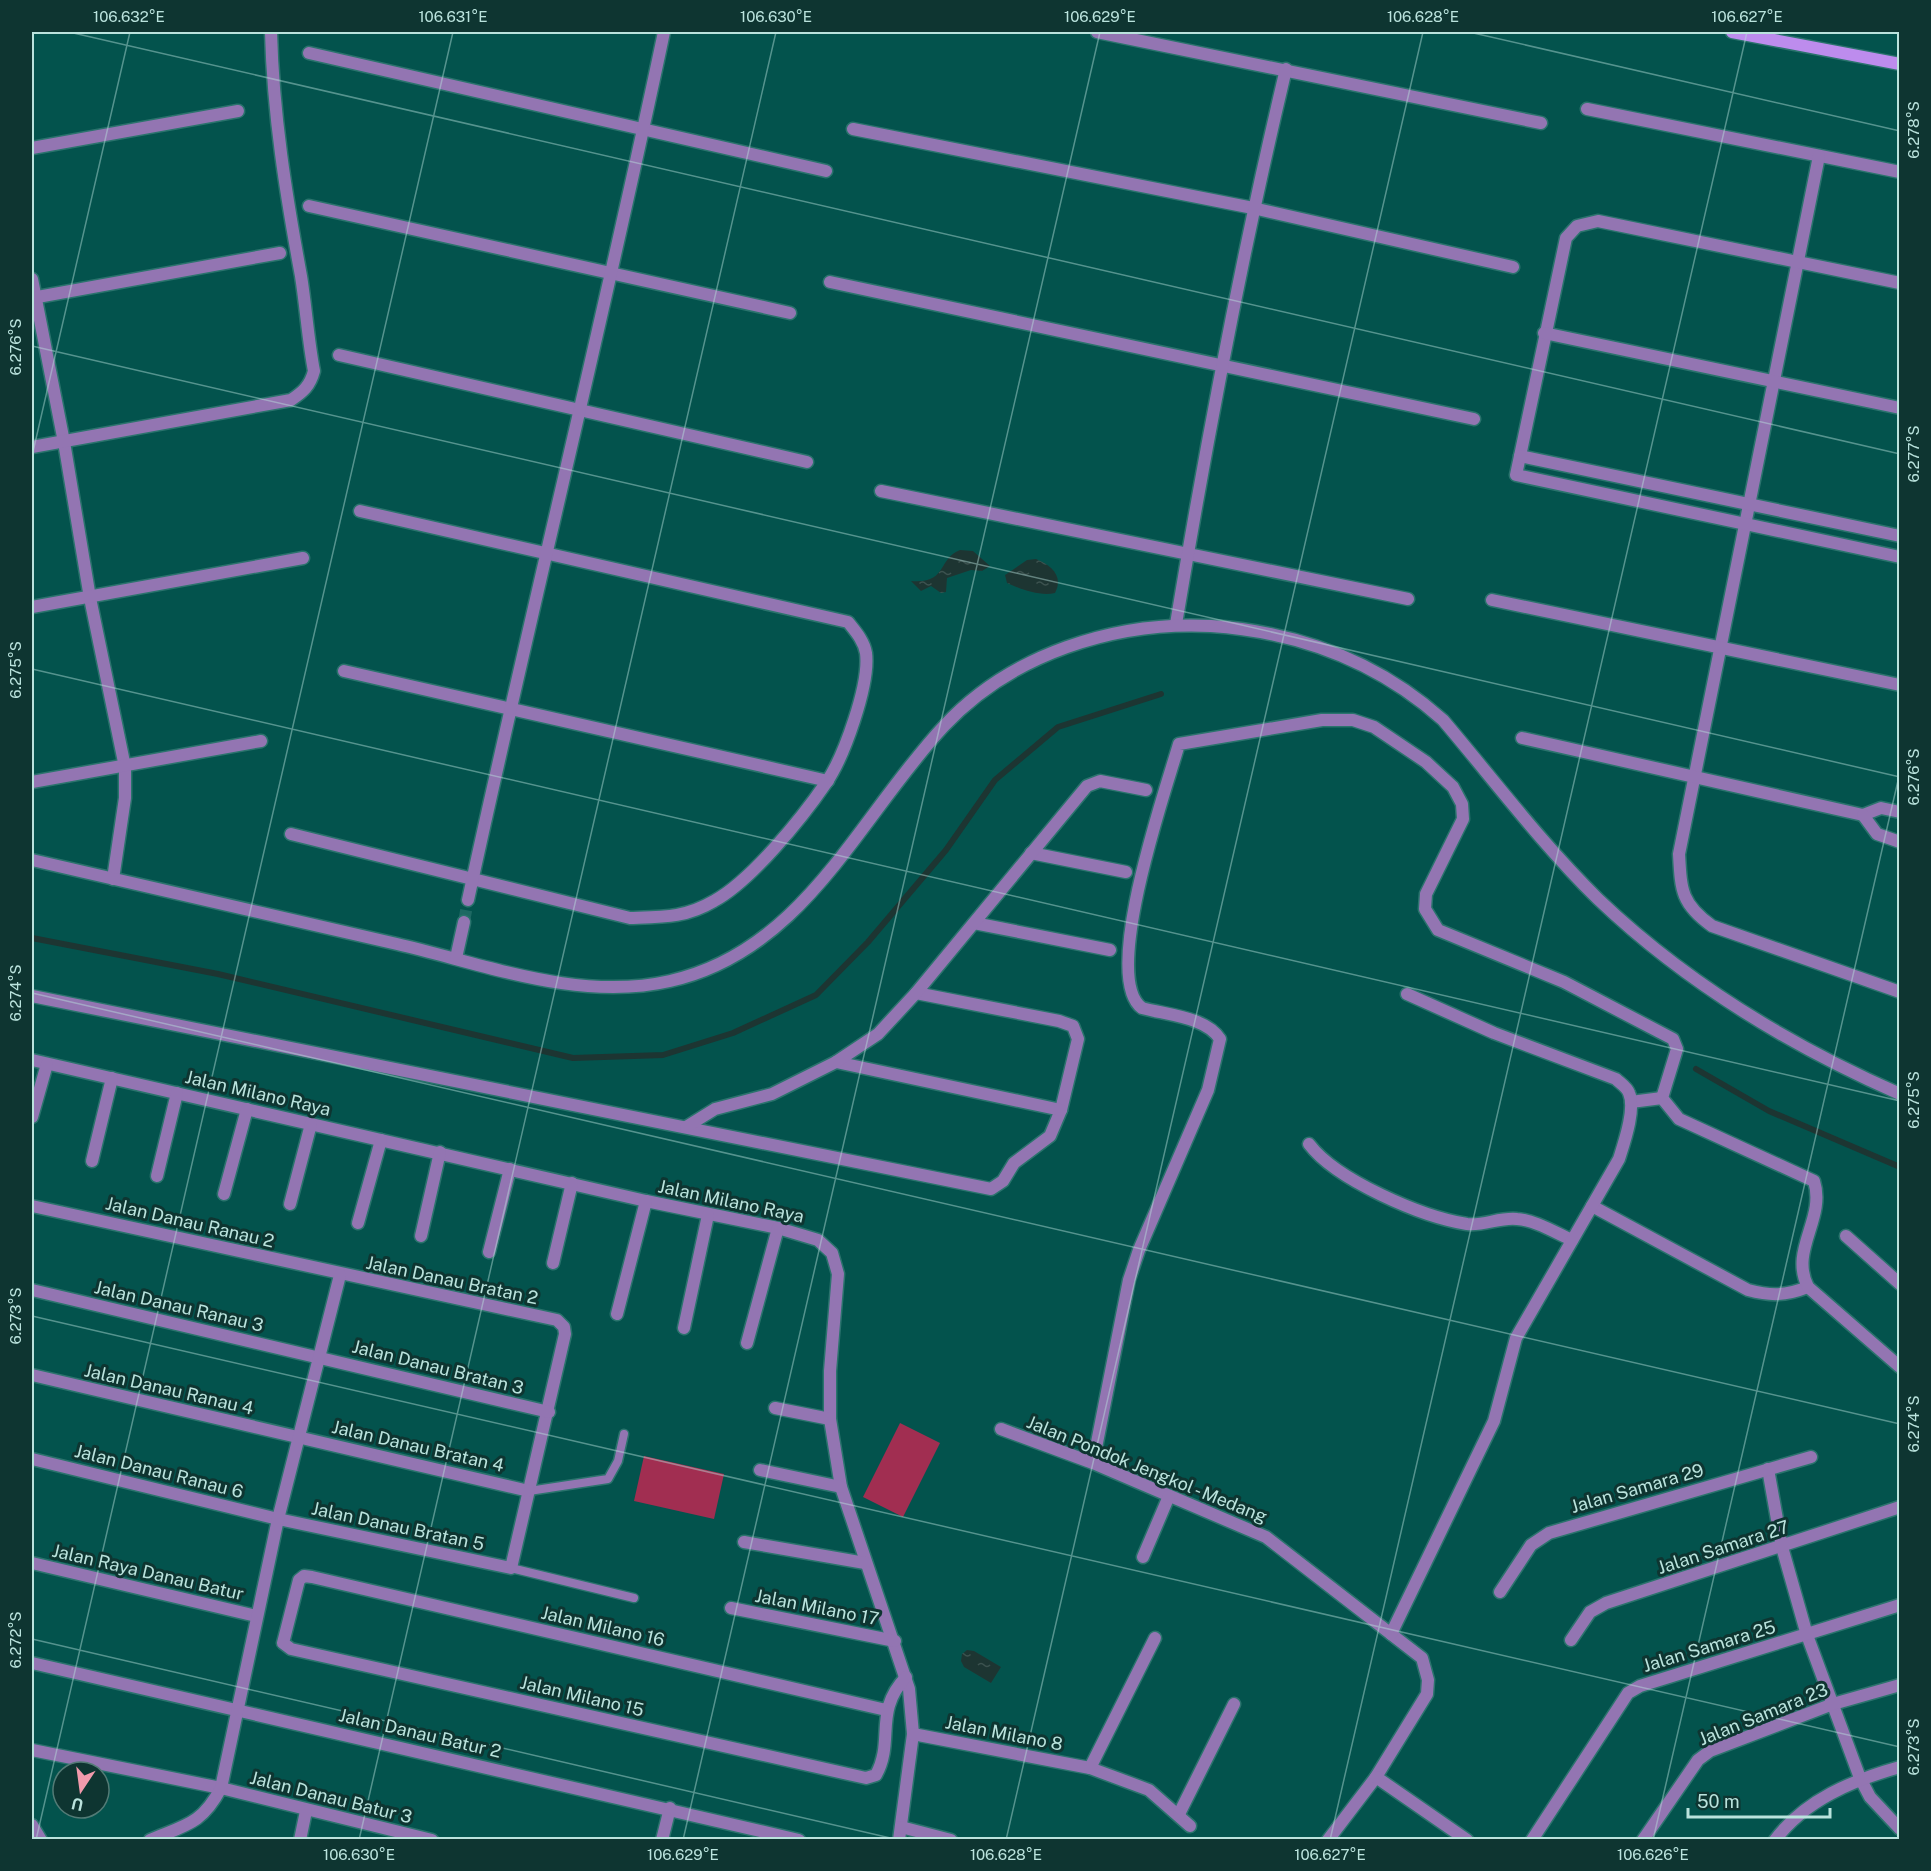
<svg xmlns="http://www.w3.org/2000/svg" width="1931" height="1871" viewBox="0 0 1931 1871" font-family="'Public Sans',sans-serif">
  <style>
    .grass { fill: #a12e51 }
    .water { fill: url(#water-ripples) }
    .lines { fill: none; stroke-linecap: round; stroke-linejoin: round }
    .stream { stroke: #1d3532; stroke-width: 6 }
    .street-tunnel { stroke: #1e6963; stroke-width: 12; stroke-dasharray: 12 6; stroke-linecap: butt }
    .lane-casing { stroke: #2b736d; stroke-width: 11 }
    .street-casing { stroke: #2b736d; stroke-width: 15 }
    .secondary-casing { stroke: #2b736d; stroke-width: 15 }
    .lane { stroke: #9375b2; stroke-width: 8 }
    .street { stroke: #9375b2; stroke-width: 12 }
    .secondary { stroke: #bd8ced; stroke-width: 12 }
    .ticks { fill: none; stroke: #bae3dd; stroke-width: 1.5; stroke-opacity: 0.45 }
    .labels { text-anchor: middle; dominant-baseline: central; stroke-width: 6; stroke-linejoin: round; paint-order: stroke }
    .street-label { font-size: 18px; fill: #bae3dd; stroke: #0e3531 }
    .neatline { fill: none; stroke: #bae3dd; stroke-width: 2 }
    .ticks-label { font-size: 15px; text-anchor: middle; fill: #bae3dd }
  </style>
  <defs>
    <pattern id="water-ripples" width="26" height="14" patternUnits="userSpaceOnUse" patternTransform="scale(1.5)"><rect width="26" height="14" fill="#1d3532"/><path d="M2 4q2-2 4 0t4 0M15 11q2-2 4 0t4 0" fill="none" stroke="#3c524f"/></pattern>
  </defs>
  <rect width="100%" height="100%" fill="#03534d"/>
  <!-- grass -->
  <g class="grass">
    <polygon points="900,1423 940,1443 903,1517 863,1497"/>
    <polygon points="644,1456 724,1474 714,1519 634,1501"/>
  </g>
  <!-- water -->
  <g class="water">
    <path d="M 960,550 L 973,551 L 990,566 L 982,571 L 971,570 L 947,578 L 946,592 L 941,593 L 931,586 L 921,591 L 911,581 C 948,584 937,559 960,550 Z"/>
    <path d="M 1036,559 C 1051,565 1064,576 1055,593 C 1041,597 1020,589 1007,583 L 1005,575 L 1027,560 Z"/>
    <polygon points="967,1650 974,1651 1001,1667 991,1683 964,1667 961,1661 962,1654"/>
  </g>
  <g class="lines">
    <!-- stream -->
    <g class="stream">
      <polyline points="32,938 218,974 573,1058 663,1055 733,1033 816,995 868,942 946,850 995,780 1058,727 1161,694"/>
      <polyline points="1696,1069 1769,1111 1900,1167"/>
    </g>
    <!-- street-tunnel -->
    <polyline class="street-tunnel" points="464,922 468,900"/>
    <!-- lane casing -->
    <g class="lane-casing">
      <g id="lane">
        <polyline points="529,1491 608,1479 618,1461 624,1434"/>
        <polyline points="511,1568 634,1598"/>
      </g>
    </g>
    <!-- street casing -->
    <g class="street-casing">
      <g id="street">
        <polyline points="1097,32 1541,123"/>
        <polyline points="309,53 826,171"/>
        <polyline points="1587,109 1900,172"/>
        <polyline points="853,129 1253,208 1513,267"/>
        <polyline points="32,148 238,111"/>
        <path d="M 1819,156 L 1679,854 C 1681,890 1681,904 1712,926 L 1900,992"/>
        <polyline points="309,206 790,313"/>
        <polyline points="32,279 64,442 90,598 125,767 125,798 113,879"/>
        <polyline points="830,282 1474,419"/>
        <polyline points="1900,283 1598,221 1577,226 1566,238 1516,475 1900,557"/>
        <polyline points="32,298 280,253"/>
        <polyline points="1544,333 1900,408"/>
        <polyline points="339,355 807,462"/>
        <path d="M 32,447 L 291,400 C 303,392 310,386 314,371 C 308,340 306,307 301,276 C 286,195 273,114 271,32"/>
        <polyline points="1520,456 1900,536"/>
        <polyline points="881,491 1408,599"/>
        <polyline points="1492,600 1900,685"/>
        <polyline points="32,607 303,558"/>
        <path d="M 1176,624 C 1207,438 1242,253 1286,69"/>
        <polyline points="344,671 828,781"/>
        <polyline points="1522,738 1863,815 1881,808 1900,812"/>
        <polyline points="32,782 261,741"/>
        <polyline points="1863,815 1877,834 1900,842"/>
        <path d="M 291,834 L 630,918 C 663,917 685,918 714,901 C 751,881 802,818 826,783 C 844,757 870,684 866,653 C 864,641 856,632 848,622 L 360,511"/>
        <polyline points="1031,853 1126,872"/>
        <path d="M 32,860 C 153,888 275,916 397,944 C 484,964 579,1002 670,981 C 804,951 858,818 944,726 C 1011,654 1115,621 1211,626 C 1299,632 1377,661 1443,720 C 1494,780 1541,843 1598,899 C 1684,981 1791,1046 1900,1094"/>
        <path d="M 468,900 C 531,610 603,322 664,32"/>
        <polyline points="974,923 1110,950"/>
        <polyline points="456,958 464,922"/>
        <polyline points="32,996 991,1189 1003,1181 1014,1163 1050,1136 1061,1110 1078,1039 1073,1026 1059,1021 916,993"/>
        <polyline points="32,1060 646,1201 778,1228 818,1240 832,1253 838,1274 830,1371 830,1419 841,1487 909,1689 913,1734 899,1840"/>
        <polyline points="836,1062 1061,1110"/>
        <polyline points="1631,1102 1662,1098"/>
        <polyline points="32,1117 47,1064"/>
        <polyline points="686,1127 715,1109 772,1094 836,1062 878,1034 916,993 1087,786 1100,781 1146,790"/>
        <path d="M 1309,1144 C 1336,1180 1422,1217 1467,1224 C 1484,1226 1500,1217 1517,1219 C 1535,1220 1556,1233 1572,1240"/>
        <polyline points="92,1161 112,1078"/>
        <polyline points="157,1176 177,1093"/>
        <polyline points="224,1194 247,1109"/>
        <polyline points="290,1204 311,1124"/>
        <polyline points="32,1206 557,1320 564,1327 565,1334 511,1568 278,1519 32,1459"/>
        <path d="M 1592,1206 L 1748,1290 C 1771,1296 1785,1296 1808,1287"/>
        <polyline points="358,1223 381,1140"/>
        <polyline points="421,1236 440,1152"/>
        <polyline points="1846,1236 1900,1284"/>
        <polyline points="489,1252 510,1169"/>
        <polyline points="553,1263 572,1183"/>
        <polyline points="32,1290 549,1412"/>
        <polyline points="617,1314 646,1201"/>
        <polyline points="684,1328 708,1215"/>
        <polyline points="747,1343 778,1228"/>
        <polyline points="32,1375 529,1491"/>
        <polyline points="775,1408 830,1419"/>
        <polyline points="1001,1429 1093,1463 1266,1537 1422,1658 1428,1680 1427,1694 1376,1777 1328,1840"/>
        <path d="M 1093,1463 L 1129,1280 L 1139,1250 L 1208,1090 L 1220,1039 C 1206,1017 1167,1015 1142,1008 C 1100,978 1166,789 1179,744 L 1322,720 L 1353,720 L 1374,727 L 1426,762 L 1453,787 L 1462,804 L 1463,819 L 1426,894 L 1425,909 L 1438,930 L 1564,982 L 1673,1039 L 1677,1049 L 1662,1098 L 1679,1119 L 1814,1181 C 1826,1219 1789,1250 1808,1287 L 1900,1367"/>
        <polyline points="1768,1469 1782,1547 1807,1635 1860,1778 1870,1797 1900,1829"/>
        <polyline points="760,1470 841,1487"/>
        <polyline points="744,1542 865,1563"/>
        <polyline points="1143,1557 1169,1496"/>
        <polyline points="32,1563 256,1616"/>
        <polyline points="1500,1592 1531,1545 1549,1533 1811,1457"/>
        <polyline points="731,1608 895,1641"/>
        <path d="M 1391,1634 L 1494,1421 L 1516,1338 L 1619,1159 C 1624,1143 1636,1109 1629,1093 C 1627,1087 1620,1083 1616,1079 L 1494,1033 L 1407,994"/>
        <polyline points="1571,1640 1590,1612 1606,1603 1900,1507"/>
        <polyline points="32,1663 799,1840"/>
        <path d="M 886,1710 L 312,1577 L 304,1576 L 299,1580 L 283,1643 L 291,1649 L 866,1778 L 876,1775 C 895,1740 873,1712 906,1677"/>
        <polyline points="913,1734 1090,1768 1149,1790 1190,1826"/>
        <polyline points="32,1750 221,1788 432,1840"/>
        <polyline points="1090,1768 1155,1638"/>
        <polyline points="1376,1777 1467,1840"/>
        <polyline points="1179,1814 1234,1704"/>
        <polyline points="32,1825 41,1840"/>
        <polyline points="901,1827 951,1840"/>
        <path d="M 150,1840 C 186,1825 202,1824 221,1788 L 278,1519 L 340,1275"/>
        <polyline points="300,1840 306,1811"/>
        <polyline points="662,1840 670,1808"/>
        <polyline points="1532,1840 1628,1693 1640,1686 1900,1605"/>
        <polyline points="1643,1840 1698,1760 1710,1751 1833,1704 1900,1685"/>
        <path d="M 1775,1840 C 1805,1800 1853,1780 1900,1767"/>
      </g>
    </g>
    <!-- secondary casing -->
    <g class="secondary-casing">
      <polyline id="secondary" points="1732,32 1900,64"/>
    </g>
    <!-- lane -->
    <use href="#lane" class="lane"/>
    <!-- street -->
    <use href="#street" class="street"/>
    <!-- secondary -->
    <use href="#secondary" class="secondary"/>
  </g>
  <!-- ticks -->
  <path class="ticks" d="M 69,32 L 1900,454M 1469,32 L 1900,131M 32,346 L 1900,777M 32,456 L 130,32M 32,669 L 1900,1101M 32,993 L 1900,1424M 32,1316 L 1900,1747M 32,1639 L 899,1840M 36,1840 L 453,32M 359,1840 L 776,32M 683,1840 L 1100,32M 1006,1840 L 1423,32M 1330,1840 L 1747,32M 1653,1840 L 1900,772"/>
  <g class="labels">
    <!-- street labels -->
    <g class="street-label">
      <text transform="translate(258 1093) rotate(13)">Jalan Milano Raya</text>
      <text transform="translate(731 1201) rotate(12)">Jalan Milano Raya</text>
      <text transform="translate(190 1222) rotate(13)">Jalan Danau Ranau 2</text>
      <text transform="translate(452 1280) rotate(12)">Jalan Danau Bratan 2</text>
      <text transform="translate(179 1306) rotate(13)">Jalan Danau Ranau 3</text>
      <text transform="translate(438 1367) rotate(14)">Jalan Danau Bratan 3</text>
      <text transform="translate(169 1389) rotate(13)">Jalan Danau Ranau 4</text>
      <text transform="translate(418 1446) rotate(13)">Jalan Danau Bratan 4</text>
      <text transform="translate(1147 1469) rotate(22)">Jalan Pondok Jengkol - Medang</text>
      <text transform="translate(159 1471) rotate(14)">Jalan Danau Ranau 6</text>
      <text transform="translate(1637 1488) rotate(-16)">Jalan Samara 29</text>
      <text transform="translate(398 1526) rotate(12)">Jalan Danau Bratan 5</text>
      <text transform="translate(1723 1547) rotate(-18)">Jalan Samara 27</text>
      <text transform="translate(148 1572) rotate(13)">Jalan Raya Danau Batur</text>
      <text transform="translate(817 1607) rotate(11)">Jalan Milano 17</text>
      <text transform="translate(603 1626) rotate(13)">Jalan Milano 16</text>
      <text transform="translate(1709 1646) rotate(-17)">Jalan Samara 25</text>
      <text transform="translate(582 1696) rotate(13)">Jalan Milano 15</text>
      <text transform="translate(1763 1714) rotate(-22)">Jalan Samara 23</text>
      <text transform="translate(420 1733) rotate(13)">Jalan Danau Batur 2</text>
      <text transform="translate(1004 1733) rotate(11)">Jalan Milano 8</text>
      <text transform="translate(331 1797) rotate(14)">Jalan Danau Batur 3</text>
    </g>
  </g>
  <!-- border -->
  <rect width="1931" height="1871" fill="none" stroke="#0e3531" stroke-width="66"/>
  <!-- north arrow -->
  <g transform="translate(81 1790) rotate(193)"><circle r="28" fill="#0e3531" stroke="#537b76" stroke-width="1.5"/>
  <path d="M0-4.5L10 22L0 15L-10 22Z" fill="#f29aac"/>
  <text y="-9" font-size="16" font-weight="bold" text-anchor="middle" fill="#bae3dd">U</text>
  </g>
  <!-- scale -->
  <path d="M1688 1808v9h142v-9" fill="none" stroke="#bae3dd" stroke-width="3"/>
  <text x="1697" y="1808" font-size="18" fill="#bae3dd" stroke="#0e3531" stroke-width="4.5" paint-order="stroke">50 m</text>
  <rect x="33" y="33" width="1865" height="1805" class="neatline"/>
  <g class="ticks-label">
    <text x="129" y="22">106.632°E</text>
    <text x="453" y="22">106.631°E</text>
    <text x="776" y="22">106.630°E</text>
    <text x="1100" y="22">106.629°E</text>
    <text x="1423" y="22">106.628°E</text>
    <text x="1747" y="22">106.627°E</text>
    <text transform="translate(1914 130) rotate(-90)" y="5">6.278°S</text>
    <text transform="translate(16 347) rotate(-90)" y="5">6.276°S</text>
    <text transform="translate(1914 454) rotate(-90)" y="5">6.277°S</text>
    <text transform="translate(16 670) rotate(-90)" y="5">6.275°S</text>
    <text transform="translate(1914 777) rotate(-90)" y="5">6.276°S</text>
    <text transform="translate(16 993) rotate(-90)" y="5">6.274°S</text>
    <text transform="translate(1914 1100) rotate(-90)" y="5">6.275°S</text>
    <text transform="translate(16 1316) rotate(-90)" y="5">6.273°S</text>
    <text transform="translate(1914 1424) rotate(-90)" y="5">6.274°S</text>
    <text transform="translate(16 1640) rotate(-90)" y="5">6.272°S</text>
    <text transform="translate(1914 1747) rotate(-90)" y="5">6.273°S</text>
    <text x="359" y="1860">106.630°E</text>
    <text x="683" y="1860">106.629°E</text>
    <text x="1006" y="1860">106.628°E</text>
    <text x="1330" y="1860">106.627°E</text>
    <text x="1653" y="1860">106.626°E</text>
  </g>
</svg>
